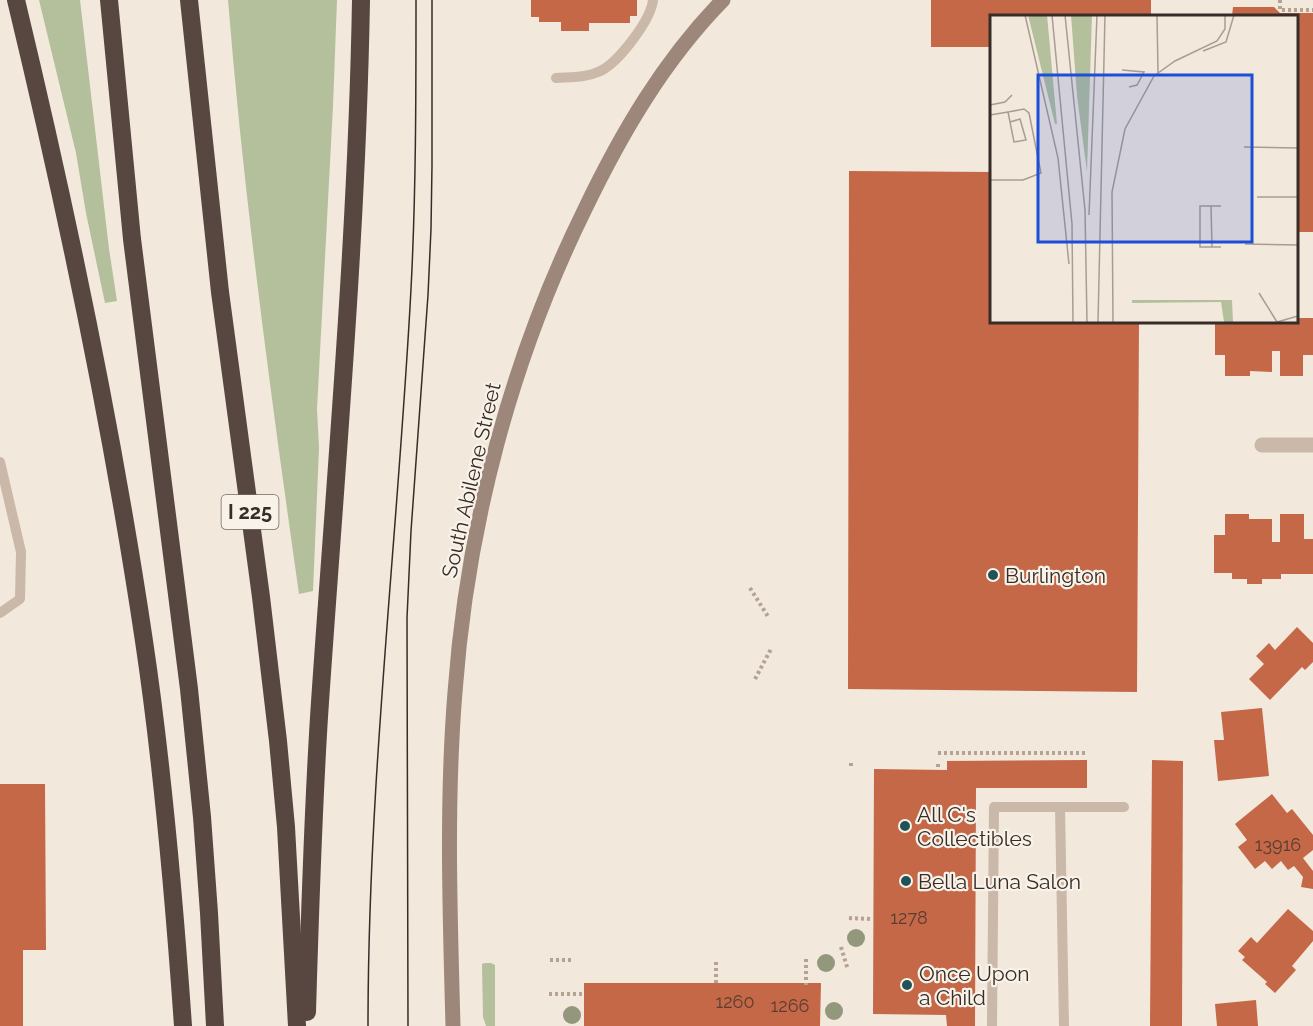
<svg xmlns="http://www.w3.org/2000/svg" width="1313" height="1026" viewBox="0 0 1313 1026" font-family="Raleway,sans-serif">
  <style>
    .green { fill: #b4c09c }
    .building { fill: #c46848 }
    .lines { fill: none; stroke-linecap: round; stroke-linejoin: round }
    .path { stroke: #b5a293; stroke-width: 4; stroke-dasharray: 3 3; stroke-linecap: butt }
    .lane { stroke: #cab8a8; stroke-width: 10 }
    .street { stroke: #cab8a8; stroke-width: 15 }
    .secondary { stroke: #9d877a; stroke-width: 15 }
    .highway { stroke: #574740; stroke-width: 18 }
    .tram { stroke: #372d28; stroke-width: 1.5 }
    .tree { fill: #93977c }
    .poi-dot { fill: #1f5357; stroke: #f9f2e9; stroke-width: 2 }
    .labels { text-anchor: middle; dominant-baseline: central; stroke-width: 4.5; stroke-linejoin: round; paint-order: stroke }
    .number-label { font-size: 18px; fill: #5a3c30 }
    .shield { fill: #f9f2e9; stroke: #716862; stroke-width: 1.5 }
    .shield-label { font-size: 20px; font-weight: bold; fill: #372d28 }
    .street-label { font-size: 21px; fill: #372d28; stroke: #f9f2e9 }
    .poi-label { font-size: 21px; fill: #372d28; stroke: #f9f2e9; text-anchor: start }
    .inset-road { fill: none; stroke: #a79d94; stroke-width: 1.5 }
    .view { fill: #1d4ed8; fill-opacity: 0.15; stroke: #1d4ed8; stroke-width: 3 }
    .inset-edge { fill: none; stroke: #372d28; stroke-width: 3 }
  </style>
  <rect width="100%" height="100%" fill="#f2e8dc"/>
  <!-- green -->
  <g class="green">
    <polygon points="39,0 80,0 109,249 117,301 105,303 86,213 76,153"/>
    <path d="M 228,0 L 337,0 L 333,106 L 317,409 L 319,448 L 313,591 L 299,594 C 271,397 244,199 228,0 Z"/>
    <polygon points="485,963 491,963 495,965 495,1026 522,1026 486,1026 483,1017 482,964"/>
  </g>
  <!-- building -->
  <g class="building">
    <polygon points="531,0 637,0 637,16 630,16 630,23 589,23 589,31 561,31 561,22 539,22 539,17 531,17"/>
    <polygon points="931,0 1151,0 1151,16 992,16 992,47 931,47"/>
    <polygon points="1233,7 1274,7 1280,13 1313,13 1313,232 1296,232 1296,16 1232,16"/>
    <polygon points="849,171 992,172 992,321 1139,321 1137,692 848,689"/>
    <polygon points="1296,318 1313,318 1313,355 1303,355 1303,376 1280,376 1280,351 1272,351 1272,372 1250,371 1250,376 1225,376 1225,355 1215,355 1215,321 1296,321"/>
    <polygon points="1225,514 1249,514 1249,519 1272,519 1272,542 1280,542 1280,514 1304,514 1304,539 1313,539 1313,574 1281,574 1281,579 1262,579 1262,584 1247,584 1247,579 1232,579 1232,573 1214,573 1214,535 1225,535"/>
    <polygon points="1297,627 1313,643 1313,662 1305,670 1302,667 1270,700 1249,679 1264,664 1256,656 1269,643 1275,650"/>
    <polygon points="1262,708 1269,776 1218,781 1214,740 1224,740 1221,712"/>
    <polygon points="1087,760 1087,788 976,788 975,1026 947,1026 946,1015 873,1014 874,769 947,770 947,761"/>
    <polygon points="1152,760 1183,761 1182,1026 1150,1026"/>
    <polygon points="0,784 45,784 46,950 23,950 23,1026 0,1026"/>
    <polygon points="1272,794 1287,813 1292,809 1313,835 1313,850 1303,858 1313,871 1313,889 1301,887 1303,877 1294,866 1288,870 1281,861 1272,869 1265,861 1255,869 1238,847 1247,840 1235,824"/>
    <polygon points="1288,909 1313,931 1313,941 1292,966 1296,970 1275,993 1265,984 1267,982 1242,960 1245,957 1238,951 1251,937 1257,943"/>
    <polygon points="584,983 821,983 820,1026 584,1026"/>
    <polygon points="1256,1000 1258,1026 1217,1026 1215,1004"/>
  </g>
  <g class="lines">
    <!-- path -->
    <g class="path">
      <polyline points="1280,0 1280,10 1313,10"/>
      <polyline points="750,588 769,618"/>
      <polyline points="755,679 771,649"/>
      <polyline points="938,753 1086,753"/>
      <polyline points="938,764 938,768"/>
      <polyline points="851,766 851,762"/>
      <polyline points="849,918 872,919"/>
      <polyline points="841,947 848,970"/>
      <polyline points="806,959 806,985"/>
      <polyline points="550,960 574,960"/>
      <polyline points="716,962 716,985"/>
      <polyline points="549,994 583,994"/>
    </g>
    <!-- lane -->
    <g class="lane">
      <path d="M 556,78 C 570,77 585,78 598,72 C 617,65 651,20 653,0"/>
      <polyline points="0,462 21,552 20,599 0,613"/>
      <polyline points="1060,807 1064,1026"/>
      <polyline points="992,1026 994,807 1124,807"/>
    </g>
    <!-- street -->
    <polyline class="street" points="1262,445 1313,445"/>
    <!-- secondary -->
    <path class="secondary" d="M 453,1026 C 450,915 446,803 455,692 C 467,526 511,359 585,209 C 621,134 664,60 723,0"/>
    <!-- highway -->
    <g class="highway">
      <path d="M 16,0 C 67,212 112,426 144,641 C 163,768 174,897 183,1026"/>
      <polyline points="109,0 132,239 189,689 202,817 209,913 215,1026"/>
      <polyline points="189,0 220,292 261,597 278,741 286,827 297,1026"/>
      <path d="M 307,1012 C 310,909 313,805 320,702 C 336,468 357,234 361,0"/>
    </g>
    <!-- tram -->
    <g class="tram">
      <path d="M 368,1026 C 368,780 398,535 411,289 C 416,193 416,96 416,0"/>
      <polyline points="408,1026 407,618 411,531 428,295 431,229 432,165 432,0"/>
    </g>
  </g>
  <!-- trees -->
  <g class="tree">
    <circle cx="856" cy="938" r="9"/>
    <circle cx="826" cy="963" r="9"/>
    <circle cx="834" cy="1011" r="9"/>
    <circle cx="572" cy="1015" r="9"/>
  </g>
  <!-- markers -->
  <g class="poi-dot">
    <circle cx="993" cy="575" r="6"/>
    <circle cx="905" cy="826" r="6"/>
    <circle cx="906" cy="881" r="6"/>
    <circle cx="907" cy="985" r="6"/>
  </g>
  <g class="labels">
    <!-- number labels -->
    <g class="number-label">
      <text x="1278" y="844">13916</text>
      <text x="909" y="917">1278</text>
      <text x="735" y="1001">1260</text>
      <text x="790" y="1005">1266</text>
    </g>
    <!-- shield labels -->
    <rect class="shield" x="221.5" y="495" width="57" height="34" rx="4.5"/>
    <g class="shield-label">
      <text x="250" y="512">I 225</text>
    </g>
    <!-- street labels -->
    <g class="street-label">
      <text transform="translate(471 480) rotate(-77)">South Abilene Street</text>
    </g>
    <!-- poi labels -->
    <g class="poi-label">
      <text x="1005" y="575">Burlington</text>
      <text x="917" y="814">All C's<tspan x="917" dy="24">Collectibles</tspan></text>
      <text x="918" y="881">Bella Luna Salon</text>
      <text x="919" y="973">Once Upon<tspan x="919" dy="24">a Child</tspan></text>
    </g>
  </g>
  <!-- overview -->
  <g transform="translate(990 15)">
    <rect width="308" height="308" fill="#f2e8dc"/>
    <path d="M 38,0 L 57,0 L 67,109 L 65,109 ZM 81,0 L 102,0 L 97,157 L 87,81 ZM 142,285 L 242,285 L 243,307 L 234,307 L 231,287 L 142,288 Z" fill="#b4c09c"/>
    <path class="inset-road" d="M 35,0 L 68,143 L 79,249M 62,0 L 82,209 L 83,307M 75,0 L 95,195 L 97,307M 167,0 L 168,58M 213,36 L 236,27 L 244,0M 132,55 L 154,57 L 147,70 L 139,72M 0,90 L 15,87 L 22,80M 0,100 L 18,97M 254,132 L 308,133M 0,165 L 33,165 L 51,158 L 39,98 L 34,94 L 18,97 L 24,127 L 36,125 L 30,104 L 20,107M 267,182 L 308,182M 221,191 L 222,232M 99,200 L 107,0M 255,229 L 308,230M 231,232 L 210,232 L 210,191 L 231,191M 269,278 L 287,307M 108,307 L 115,0M 123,307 L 122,177 L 135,114 L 164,61 L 185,46 L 227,26 L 235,14 L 235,0M 287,307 L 308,301"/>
    <path class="view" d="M 48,60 L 262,60 L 262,227 L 48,227 Z"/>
    <rect width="308" height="308" class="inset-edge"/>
  </g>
</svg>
